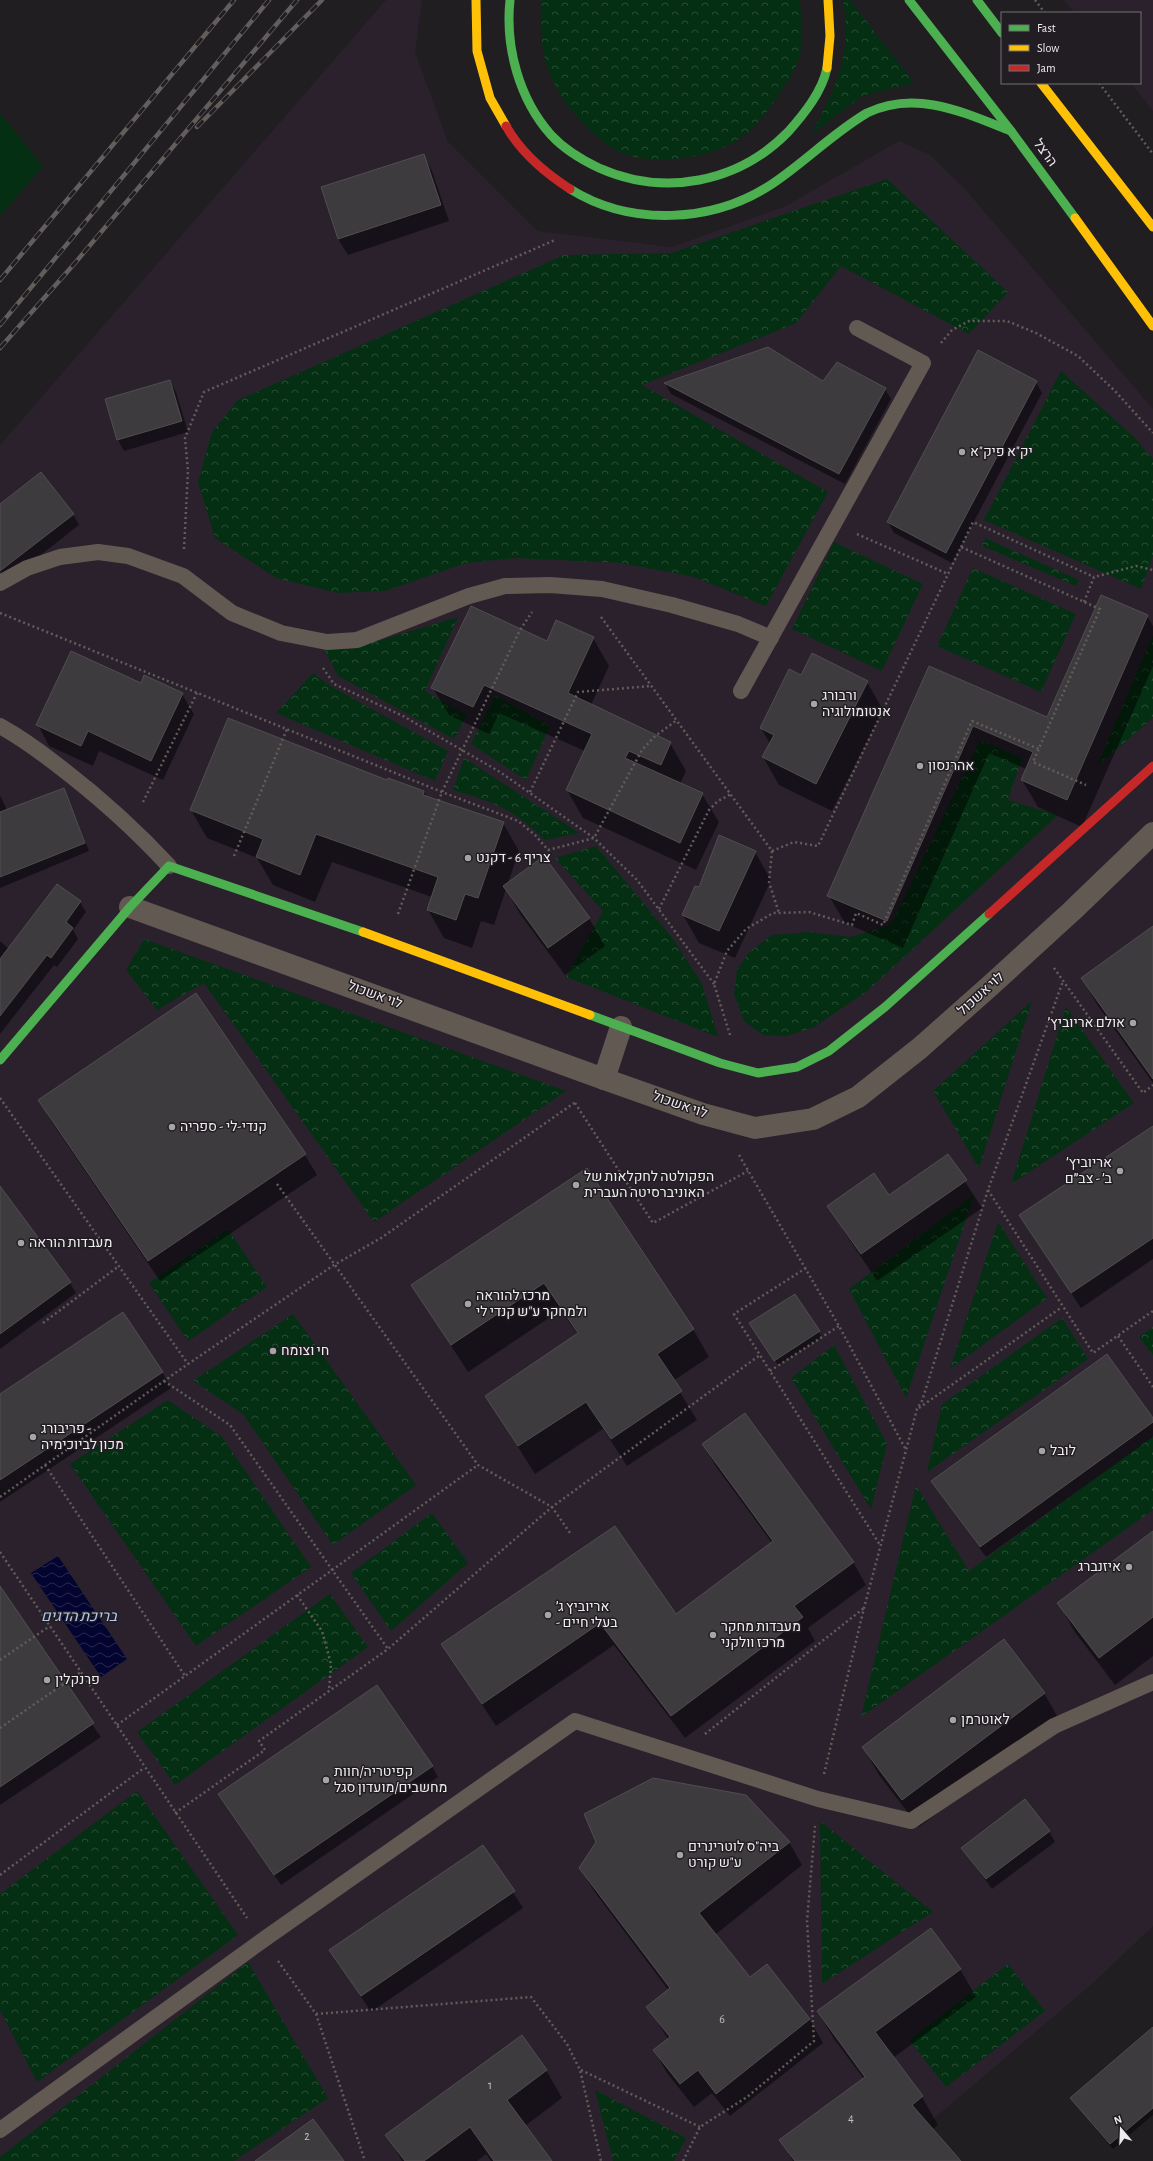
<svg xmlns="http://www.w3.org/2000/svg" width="1153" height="2161" viewBox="0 0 1153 2161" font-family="'Alegreya Sans',Heebo,sans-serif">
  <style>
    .education { fill: #2a212d }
    .green { fill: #042f13 }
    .forest { fill: url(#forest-crowns) }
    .water { fill: url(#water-waves) }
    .shadow { fill: #0007 }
    .building { fill: #3d3b3d; stroke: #504e50 }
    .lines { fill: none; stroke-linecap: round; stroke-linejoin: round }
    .path { stroke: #625d59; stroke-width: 2.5; stroke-dasharray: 2 3; stroke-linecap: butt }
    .lane { stroke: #625a52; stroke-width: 16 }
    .street { stroke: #625a52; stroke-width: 22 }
    .fast { stroke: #4caf50; stroke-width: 9 }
    .slow { stroke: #ffc107; stroke-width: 9 }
    .jam { stroke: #c62828; stroke-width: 9 }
    .rail-casing { stroke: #625e5c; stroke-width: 4.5 }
    .rail { stroke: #211d22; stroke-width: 3; stroke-dasharray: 9; stroke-linecap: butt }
    .poi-dot { fill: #a7a4a7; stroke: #211d22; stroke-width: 1.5 }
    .labels { text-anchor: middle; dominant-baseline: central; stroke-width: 3; stroke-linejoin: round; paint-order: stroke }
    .number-label { font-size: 12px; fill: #c2c0c2 }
    .street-label { font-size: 14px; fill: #efecef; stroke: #211d22 }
    .poi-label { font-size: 14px; fill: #efecef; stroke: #211d22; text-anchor: start }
    .water-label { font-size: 15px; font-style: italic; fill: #b3c9f1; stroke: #211d22 }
  </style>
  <defs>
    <pattern id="forest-crowns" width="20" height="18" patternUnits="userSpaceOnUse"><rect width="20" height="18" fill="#042f13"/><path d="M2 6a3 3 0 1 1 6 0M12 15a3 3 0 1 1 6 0" fill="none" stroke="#294d36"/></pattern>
    <pattern id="water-waves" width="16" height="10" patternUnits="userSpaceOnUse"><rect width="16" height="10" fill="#030430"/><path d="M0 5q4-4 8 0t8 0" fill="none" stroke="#28294e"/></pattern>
  </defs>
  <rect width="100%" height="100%" fill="#201e21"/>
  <!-- education -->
  <g class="education">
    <polygon points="386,0 422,0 415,52 448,142 537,231 672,247 786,206 899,141 930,155 964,188 1153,409 1153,1926 1093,1983 884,2161 0,2161 0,445"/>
    <polygon points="1064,0 1153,0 1153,111 1131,83 1140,83 1140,13 1075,13"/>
  </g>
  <!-- green -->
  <polygon class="green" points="0,113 43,166 0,216"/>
  <!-- forest -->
  <g class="forest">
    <path d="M 542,0 L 800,0 C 801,16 803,33 801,48 C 800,66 786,83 777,97 C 768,110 759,124 746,134 C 717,158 656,167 622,153 C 610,148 597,137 588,128 C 550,92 536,52 542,0 Z"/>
    <path d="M 843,0 L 850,0 L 914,83 L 862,96 L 812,134 C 836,85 853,56 843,0 Z"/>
    <polygon points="887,179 1008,292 969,334 841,266 796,323 642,385 828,492 766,606 694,577 621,563 515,558 466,563 385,591 338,593 276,578 215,538 198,482 212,432 238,400 564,255 671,253"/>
    <polygon points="1061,371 1134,437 1153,459 1153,556 1141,589 984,520"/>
    <polygon points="985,538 1079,580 1076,586 982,546"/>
    <polygon points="834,542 923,584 882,671 792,629"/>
    <polygon points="973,568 1076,614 1041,692 937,646"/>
    <polygon points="458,617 425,691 467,715 454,739 338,676 324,649 351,649"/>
    <polygon points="1153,635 1153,718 1097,766"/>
    <polygon points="313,673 330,686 448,751 435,781 276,713"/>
    <polygon points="495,695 550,726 526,780 471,744"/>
    <polygon points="980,740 1022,758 1008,800 1058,815 866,992 814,1027 787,1036 763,1035 744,1021 734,993 737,970 749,952 772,935 808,932 850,937 891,925"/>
    <path d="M 464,758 L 564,823 L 579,833 L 545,840 C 513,808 495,803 453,790 Z"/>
    <polygon points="596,846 673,939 702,984 718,1037 566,977 603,911 555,858"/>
    <polygon points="144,939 566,1091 374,1222 204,983 157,1010 126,970"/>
    <polygon points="1032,1001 979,1168 933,1091"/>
    <polygon points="1066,1007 1134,1103 1011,1184"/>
    <polygon points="974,1195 906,1398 849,1289"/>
    <polygon points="998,1222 1047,1298 950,1369"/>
    <polygon points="228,1229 267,1287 188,1341 149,1283"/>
    <polygon points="293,1314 416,1485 333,1545 243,1414 193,1381"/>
    <polygon points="1062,1318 1088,1359 927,1472 942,1404"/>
    <polygon points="1153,1327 1153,1355 1139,1337"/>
    <polygon points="834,1345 887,1444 871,1509 791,1378"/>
    <polygon points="168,1400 222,1437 311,1567 196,1646 70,1464"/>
    <polygon points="1153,1436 1153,1510 861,1717 916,1485 969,1571"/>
    <polygon points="432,1513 468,1563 391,1631 351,1573"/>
    <polygon points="330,1594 368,1647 175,1785 137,1732"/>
    <polygon points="137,1791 238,1935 37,2082 0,2010 0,1894"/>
    <polygon points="820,1821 933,1912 822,1984"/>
    <polygon points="248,1962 328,2098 234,2161 0,2161 0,2157"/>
    <polygon points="1008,1964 1045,2011 946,2087 909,2040"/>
    <polygon points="595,2090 686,2138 674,2161 613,2161"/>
  </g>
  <!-- water -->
  <polygon class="water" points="58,1556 127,1659 101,1677 31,1573"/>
  <!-- shadow -->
  <g class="shadow">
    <polygon points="423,155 432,171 449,221 348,255 338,239"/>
    <polygon points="170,381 176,392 188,432 124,451 118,440 107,400"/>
    <polygon points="824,382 885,389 891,399 845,484 671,394 665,383"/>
    <polygon points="1036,382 1042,393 952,563 894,533 888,522"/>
    <polygon points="0,505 73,514 79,525 1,586"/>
    <polygon points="1147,616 1153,626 1153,666 1082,827 1038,807 1022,780 1026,769 989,753 903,948 845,923 829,896 929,667 1048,718"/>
    <polygon points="593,638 609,666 591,705 670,743 686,771 680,784 702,794 719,822 696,870 583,818 567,790 585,751 499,713 489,734 449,715 433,688 547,642"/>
    <polygon points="801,676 867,682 883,710 832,811 779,785 763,757 770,744 761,728"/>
    <polygon points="141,684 182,694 194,714 163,780 99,751 93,766 49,746 38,725"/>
    <polygon points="388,779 424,792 427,798 503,823 519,851 508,883 589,918 605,946 565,975 520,914 506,889 494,925 481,921 472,948 444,938 428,910 432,897 332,862 315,902 273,885 257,858 207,838 191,810 387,782"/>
    <polygon points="64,789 89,851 0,888 0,795 7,810"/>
    <polygon points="755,852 771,880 735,958 699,943 683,915 699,888"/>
    <polygon points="57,885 80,902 86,912 73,930 78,939 57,967 54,965 0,1034 0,941 9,949"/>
    <polygon points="1153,927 1153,1083 1098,1006 1082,978"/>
    <polygon points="196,994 305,1155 317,1175 160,1281 51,1121 39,1100"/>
    <polygon points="1153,1128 1153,1259 1081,1308 1020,1216"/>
    <polygon points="948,1155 982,1208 877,1281 845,1233 829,1206 889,1197"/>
    <polygon points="587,1169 693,1329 709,1357 673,1381 697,1420 627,1466 603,1429 535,1474 486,1396 578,1335 561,1310 468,1372 412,1285"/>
    <polygon points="0,1205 70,1283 76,1293 0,1349"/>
    <polygon points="795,1295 822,1337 778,1365 753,1328"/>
    <polygon points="162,1372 171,1388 0,1502 0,1395"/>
    <polygon points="1153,1420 1153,1437 986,1557 939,1492"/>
    <polygon points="703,1445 853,1562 866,1585 808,1628 815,1641 685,1738 614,1645 496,1726 443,1645 614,1527 676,1615 772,1543 717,1468"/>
    <polygon points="1153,1532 1153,1656 1115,1685 1074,1631 1059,1603"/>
    <polygon points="0,1594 101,1737 0,1805"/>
    <polygon points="1044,1693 1060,1721 919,1827 879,1775 863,1747"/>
    <polygon points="432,1766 438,1777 281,1885 219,1794"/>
    <polygon points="1049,1831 1055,1842 992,1889 962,1848"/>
    <polygon points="789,1842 802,1865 715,1935 749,1979 767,1965 810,2020 823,2043 730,2116 712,2093 694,2107 667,2073 654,2050 668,2039 648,2007 669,1991 594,1891 580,1868"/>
    <polygon points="483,1846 523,1908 371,2012 331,1951"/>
    <polygon points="960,1969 976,1997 893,2058 922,2097 938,2125 889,2161 793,2161 781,2140 864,2079 834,2039 818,2012"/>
    <polygon points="1153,2031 1153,2115 1113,2149 1074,2103"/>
    <polygon points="546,2070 562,2098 525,2126 551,2161 491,2161 486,2154 477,2161 402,2161 387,2135"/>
  </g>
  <!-- building -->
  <g class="building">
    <polygon points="424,154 441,205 338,239 321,187"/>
    <polygon points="768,347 823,381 837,362 886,388 839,474 664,383"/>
    <polygon points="978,350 1037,381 946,553 887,522"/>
    <polygon points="170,380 182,421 117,440 105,399"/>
    <polygon points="41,472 74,514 0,571 0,504"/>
    <polygon points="1101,595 1148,615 1067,800 1021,780 1033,752 973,726 887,921 827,896 929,666 1047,717"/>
    <polygon points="471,606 547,641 556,620 594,637 568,693 671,742 661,765 629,751 625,758 703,793 680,843 566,790 592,734 484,685 473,707 431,688"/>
    <polygon points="71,651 141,683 144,675 183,693 151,761 88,731 81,746 36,725"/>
    <polygon points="812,653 868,681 816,784 762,757 774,735 760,728 789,669 801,675"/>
    <polygon points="228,718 387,780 388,778 424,791 423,795 504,822 478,898 465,894 456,920 427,910 438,877 316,834 300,875 256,857 263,839 190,810"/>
    <polygon points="64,788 85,843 0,877 0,812"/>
    <polygon points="719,835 756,851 719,931 682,915 695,886 699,887"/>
    <polygon points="544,856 590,918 548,948 503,886"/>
    <polygon points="57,884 81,901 66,922 73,928 51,958 47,955 0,1016 0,959"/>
    <polygon points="1153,926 1153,1079 1081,978"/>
    <polygon points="196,993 306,1154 148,1261 38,1100"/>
    <polygon points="1153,1126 1153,1238 1071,1293 1019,1215"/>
    <polygon points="948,1154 967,1180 861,1254 827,1206 874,1173 889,1195"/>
    <polygon points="587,1168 694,1329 657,1354 682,1391 611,1439 586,1402 518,1446 485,1396 578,1333 544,1283 451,1345 411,1285"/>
    <polygon points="0,1186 71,1282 0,1334"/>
    <polygon points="795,1294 820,1331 774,1361 749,1323"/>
    <polygon points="123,1312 163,1372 0,1480 0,1394"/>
    <polygon points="1107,1354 1153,1418 1153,1422 980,1547 931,1481"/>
    <polygon points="745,1413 854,1562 794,1606 803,1617 671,1716 600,1623 482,1704 441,1644 615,1526 676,1614 773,1541 702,1444"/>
    <polygon points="1153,1531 1153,1617 1099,1658 1057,1603"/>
    <polygon points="0,1586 94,1723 0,1787"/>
    <polygon points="1004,1639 1045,1693 902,1800 862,1747"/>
    <polygon points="377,1685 433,1766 274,1875 218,1794"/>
    <polygon points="653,1778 746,1795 790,1842 699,1913 750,1977 767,1964 810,2019 716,2094 698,2070 680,2084 653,2050 670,2037 646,2007 670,1988 579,1868 596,1842 584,1814"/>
    <polygon points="1025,1799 1050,1831 986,1879 961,1848"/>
    <polygon points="483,1845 515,1891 361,1996 329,1950"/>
    <polygon points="931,1928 961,1969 875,2032 923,2096 912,2105 961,2161 795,2161 779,2140 865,2077 817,2011"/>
    <polygon points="1153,2027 1153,2108 1110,2144 1070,2098"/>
    <polygon points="522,2035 547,2070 507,2100 552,2161 494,2161 470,2127 424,2161 405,2161 385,2135"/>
    <polygon points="313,2119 344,2161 255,2161"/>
  </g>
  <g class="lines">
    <!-- path -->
    <g class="path">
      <polyline points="1035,0 1045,13"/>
      <polyline points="1099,83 1153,154"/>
      <polyline points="941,343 952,330 969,321 1007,321 1036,333 1078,356 1116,392 1153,433"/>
      <polyline points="857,534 948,574"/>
      <polyline points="961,547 973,522 1094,577"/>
      <polyline points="184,549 188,471 185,438 204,392 555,240"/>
      <polyline points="1084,602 1094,577 1136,566 1153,570"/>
      <polyline points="0,613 442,792 518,821 535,835 548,850 594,838 642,750 654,737 677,720"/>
      <polyline points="601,617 772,851 769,882 779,913"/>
      <polyline points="323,668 334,684 403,716 500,772 594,838 637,880 714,984"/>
      <polyline points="530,792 578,692 651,686"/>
      <polyline points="143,802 197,693"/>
      <polyline points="772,851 794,842 818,846 961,547 1100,609 1033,762 1086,785"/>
      <polyline points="234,856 287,729"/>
      <polyline points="659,909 709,810 718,801 731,794"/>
      <polyline points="398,914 442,792 520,630 532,612"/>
      <polyline points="1054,968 1143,1093 1153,1085"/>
      <polyline points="730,1035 714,984 727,951 746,929 773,913 779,913 809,912 852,925 856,913 883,925 972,721 1039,749"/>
      <polyline points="0,1098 188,1364"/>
      <polyline points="575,1103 653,1223 748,1171"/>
      <polyline points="739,1155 839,1326 906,1450"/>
      <polyline points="277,1184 478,1465 552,1507 570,1533"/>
      <polyline points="988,1190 1093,1353 1153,1311"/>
      <polyline points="806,1268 734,1314 880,1545"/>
      <polyline points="43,1323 119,1266"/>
      <polyline points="1118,1336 1153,1387"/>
      <polyline points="770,1371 839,1326"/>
      <polyline points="164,1381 230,1425 388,1649"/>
      <polyline points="919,1408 1062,1307"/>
      <polyline points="45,1465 185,1676"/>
      <polyline points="0,1497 188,1364 334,1265 381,1238 577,1101"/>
      <polyline points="0,1552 247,1918"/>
      <polyline points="297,1595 322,1631 331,1664 329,1691"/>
      <polyline points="0,1660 50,1626"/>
      <polyline points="117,1725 478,1465"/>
      <polyline points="0,1728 81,1672"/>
      <polyline points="705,1734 864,1608"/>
      <polyline points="824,1774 864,1608 917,1409 922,1401 988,1190 1063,981"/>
      <polyline points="175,1813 265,1750 259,1741 388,1649 552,1507 760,1355"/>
      <polyline points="0,1875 144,1768"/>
      <polyline points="278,1961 316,2014 365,2161"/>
      <polyline points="316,2014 531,1997 567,2044 580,2070 601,2161"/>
      <polyline points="581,2070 700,2127"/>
      <polyline points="683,2161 700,2127 747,2097 814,2041 807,1921 815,1826"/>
    </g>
    <!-- lane -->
    <g class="lane">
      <polyline points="0,583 27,568 60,557 98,552 128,556 183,576 232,613 281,633 327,642 357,640 469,596 505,586 550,585 602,589 672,605 738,624 771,638"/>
      <polyline points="741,691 923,363 857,328"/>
      <path d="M 0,726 C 20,737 38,750 56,764 C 98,796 133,827 169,866"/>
      <polyline points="0,2130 263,1940 575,1721 818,1799 911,1821 1054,1726 1153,1682"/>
    </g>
    <!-- street -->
    <g class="street">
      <polyline points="130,907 604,1079 703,1114 755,1128 813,1119 858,1097 920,1048 991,985 1072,911 1153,833"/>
      <polyline points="604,1079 621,1027"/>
    </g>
    <!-- fast -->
    <g class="fast">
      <path d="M 510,0 C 505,47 519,99 551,135 C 564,149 582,160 599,168 C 664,197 738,183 788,132 C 804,114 822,92 827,68"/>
      <polyline points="909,0 1011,131 1075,218"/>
      <polyline points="977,0 1002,33"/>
      <path d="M 570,189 C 631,227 713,223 772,184 C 805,162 833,133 867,113 C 916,89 965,113 1011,131"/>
      <polyline points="590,1015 720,1063 758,1073 797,1067 829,1051 885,1007 989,914"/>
      <polyline points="0,1060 130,907 169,866 363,932"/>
    </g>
    <!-- slow -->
    <g class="slow">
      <polyline points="476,0 477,51 490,98 506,126"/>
      <polyline points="827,68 830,36 828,0"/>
      <polyline points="1041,83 1153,227"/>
      <polyline points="1075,218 1153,326"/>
      <polyline points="363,932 590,1015"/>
    </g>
    <!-- jam -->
    <g class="jam">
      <path d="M 506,126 C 521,153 545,173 570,189"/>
      <polyline points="989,914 1153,766"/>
    </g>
    <!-- rail casing -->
    <g class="rail-casing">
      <g id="rail">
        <polyline points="197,127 322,0"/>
        <polyline points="0,280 234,0"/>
        <polyline points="0,325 269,0"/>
        <polyline points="0,348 75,263 297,0"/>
      </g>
    </g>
    <!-- rail -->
    <use href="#rail" class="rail"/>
  </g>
  <!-- markers -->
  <g class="poi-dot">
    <circle cx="962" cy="452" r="4"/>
    <circle cx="814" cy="704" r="4"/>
    <circle cx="920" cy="766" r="4"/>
    <circle cx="468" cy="858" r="4"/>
    <circle cx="1133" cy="1023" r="4"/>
    <circle cx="172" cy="1127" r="4"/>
    <circle cx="1120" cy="1171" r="4"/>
    <circle cx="576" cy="1185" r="4"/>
    <circle cx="21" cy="1243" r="4"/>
    <circle cx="468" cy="1304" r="4"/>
    <circle cx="273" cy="1351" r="4"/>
    <circle cx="33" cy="1437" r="4"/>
    <circle cx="1042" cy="1451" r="4"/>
    <circle cx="1129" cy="1567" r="4"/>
    <circle cx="548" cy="1615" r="4"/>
    <circle cx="713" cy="1635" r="4"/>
    <circle cx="47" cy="1680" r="4"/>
    <circle cx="953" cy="1720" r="4"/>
    <circle cx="326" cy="1780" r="4"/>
    <circle cx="680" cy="1855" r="4"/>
  </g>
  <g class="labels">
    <!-- number labels -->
    <g class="number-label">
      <text x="722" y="2019">6</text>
      <text x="490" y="2085">1</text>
      <text x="851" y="2118">4</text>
      <text x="307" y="2136">2</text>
    </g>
    <!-- street labels -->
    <g class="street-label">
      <text transform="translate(1045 153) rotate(54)">הרצל</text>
      <text transform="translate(981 994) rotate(-42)">לוי אשכול</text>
      <text transform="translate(375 995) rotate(20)">לוי אשכול</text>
      <text transform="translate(680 1105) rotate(19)">לוי אשכול</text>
    </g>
    <!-- poi labels -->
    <g class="poi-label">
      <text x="970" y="452">יק"א פיק"א</text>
      <text x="822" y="696">ורבורג<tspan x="822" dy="16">אנטומולוגיה</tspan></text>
      <text x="928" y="766">אהרנסון</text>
      <text x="476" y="858">צריף 6 - דקנט</text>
      <text x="1125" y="1023" text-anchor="end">אולם אריוביץ׳</text>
      <text x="180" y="1127">קנדי-לי - ספריה</text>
      <text x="1112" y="1163" text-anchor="end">אריוביץ׳<tspan x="1112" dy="16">ב׳ - צב״ם</tspan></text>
      <text x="584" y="1177">הפקולטה לחקלאות של<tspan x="584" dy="16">האוניברסיטה העברית</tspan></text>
      <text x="29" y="1243">מעבדות הוראה</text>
      <text x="476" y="1296">מרכז להוראה<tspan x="476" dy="16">ולמחקר ע"ש קנדי לי</tspan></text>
      <text x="281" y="1351">חי וצומח</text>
      <text x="41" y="1429">פריבורג -<tspan x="41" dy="16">מכון לביוכימיה</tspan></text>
      <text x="1050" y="1451">לובל</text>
      <text x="1121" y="1567" text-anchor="end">איזנברג</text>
      <text x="556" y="1607">אריוביץ ג׳<tspan x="556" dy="16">- בעלי חיים</tspan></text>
      <text x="721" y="1627">מעבדות מחקר<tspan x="721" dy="16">מרכז וולקני</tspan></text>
      <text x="55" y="1680">פרנקלין</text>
      <text x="961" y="1720">לאוטרמן</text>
      <text x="334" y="1772">קפיטריה/חוות<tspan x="334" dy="16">מחשבים/מועדון סגל</tspan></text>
      <text x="688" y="1847">ביה"ס לוטרינרים<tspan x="688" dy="16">ע"ש קורט</tspan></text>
    </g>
    <!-- water labels -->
    <g class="water-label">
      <text x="79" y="1616">בריכת הדגים</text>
    </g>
  </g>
  <!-- legend -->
  <rect x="1001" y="12" width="140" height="72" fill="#211d22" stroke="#737074"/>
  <rect x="1009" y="25" width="20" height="6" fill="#4caf50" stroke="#737074"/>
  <text x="1037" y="32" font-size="12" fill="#efecef">Fast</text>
  <rect x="1009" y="45" width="20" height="6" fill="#ffc107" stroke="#737074"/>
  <text x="1037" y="52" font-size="12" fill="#efecef">Slow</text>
  <rect x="1009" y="65" width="20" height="6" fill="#c62828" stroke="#737074"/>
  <text x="1037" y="72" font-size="12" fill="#efecef">Jam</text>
  <!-- north arrow -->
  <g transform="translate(1121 2129) rotate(341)" stroke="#211d22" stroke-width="3" paint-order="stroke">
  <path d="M0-3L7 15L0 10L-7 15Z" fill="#efecef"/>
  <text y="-6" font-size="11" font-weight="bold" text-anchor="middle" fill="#efecef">N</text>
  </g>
</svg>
